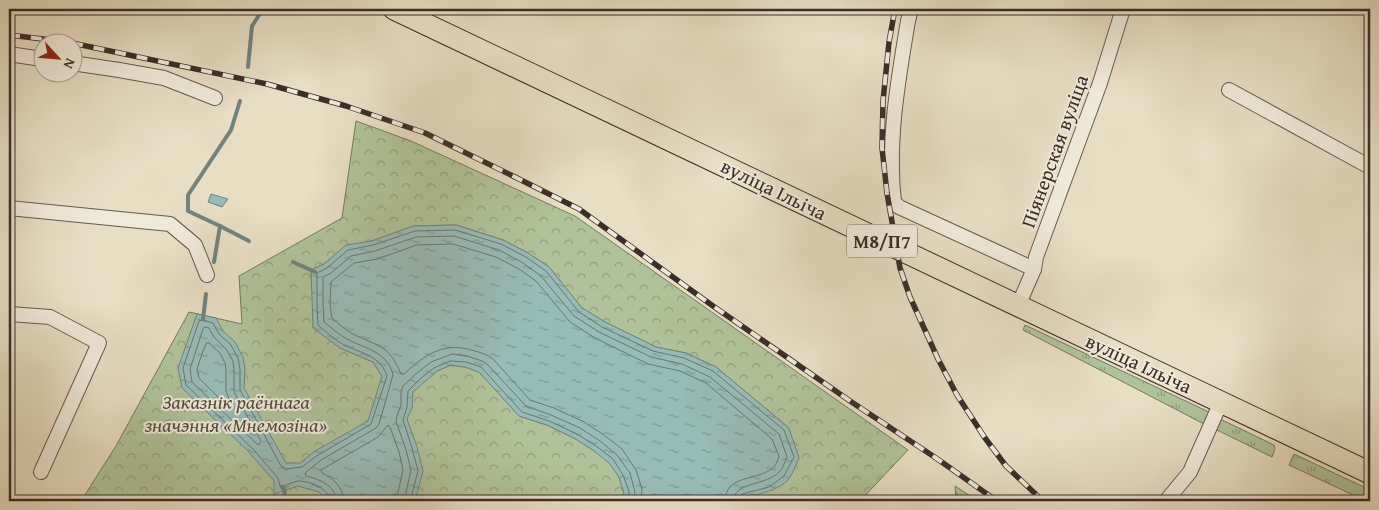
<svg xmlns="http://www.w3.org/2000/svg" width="1379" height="510" viewBox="0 0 1379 510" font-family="'Gentium Book Plus',serif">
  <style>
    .grass { fill: url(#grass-tufts); stroke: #767860 }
    .forest { fill: url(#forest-firs); stroke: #767860 }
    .park { fill: url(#park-crowns); stroke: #767860 }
    .water { fill: url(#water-ripples); stroke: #72837e }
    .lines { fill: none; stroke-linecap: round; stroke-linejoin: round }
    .shore { stroke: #697570; stroke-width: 1 }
    .stream { stroke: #72837e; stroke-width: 4 }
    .minor-casing { stroke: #665a4f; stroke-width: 16 }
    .primary-casing { stroke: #3b2e28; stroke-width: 23 }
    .minor { stroke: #f0ead9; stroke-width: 14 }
    .primary { stroke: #e8dec4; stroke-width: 21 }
    .rail-casing { stroke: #3b2e28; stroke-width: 5.5 }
    .rail { stroke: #f0ead9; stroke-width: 4; stroke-dasharray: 11; stroke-linecap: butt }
    .labels { text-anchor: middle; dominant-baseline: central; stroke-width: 4; stroke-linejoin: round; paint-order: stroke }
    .shield { fill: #f0ead9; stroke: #71665d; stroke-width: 1 }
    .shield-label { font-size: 19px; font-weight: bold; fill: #3b2e28 }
    .street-label { font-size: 20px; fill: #3b2e28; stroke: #f0ead9 }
    .park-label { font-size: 20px; font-style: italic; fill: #524c3f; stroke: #f0ead9 }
  </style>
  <defs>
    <pattern id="grass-tufts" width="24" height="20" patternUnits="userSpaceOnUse" patternTransform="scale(1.25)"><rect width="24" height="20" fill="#b0c299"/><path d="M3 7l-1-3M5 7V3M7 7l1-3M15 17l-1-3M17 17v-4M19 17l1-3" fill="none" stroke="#909e7d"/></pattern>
    <pattern id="forest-firs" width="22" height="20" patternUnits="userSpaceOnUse" patternTransform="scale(1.25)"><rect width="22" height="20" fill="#b0c299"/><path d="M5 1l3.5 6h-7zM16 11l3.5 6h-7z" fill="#909e7d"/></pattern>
    <pattern id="park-crowns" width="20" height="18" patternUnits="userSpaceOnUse" patternTransform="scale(1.25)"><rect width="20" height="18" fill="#b0c299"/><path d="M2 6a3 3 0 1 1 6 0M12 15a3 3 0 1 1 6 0" fill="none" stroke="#909e7d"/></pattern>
    <pattern id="water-ripples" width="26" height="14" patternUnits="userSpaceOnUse" patternTransform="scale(1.25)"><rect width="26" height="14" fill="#97bcb7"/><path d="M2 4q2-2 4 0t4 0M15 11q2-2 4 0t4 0" fill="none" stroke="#7c9995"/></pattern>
  </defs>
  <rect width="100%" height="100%" fill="#e8dec4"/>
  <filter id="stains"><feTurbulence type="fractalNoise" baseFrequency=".004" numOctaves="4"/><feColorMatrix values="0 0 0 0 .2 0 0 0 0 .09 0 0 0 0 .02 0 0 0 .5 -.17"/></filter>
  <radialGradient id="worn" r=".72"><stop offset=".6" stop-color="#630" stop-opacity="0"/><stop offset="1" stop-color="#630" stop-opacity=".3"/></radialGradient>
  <!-- grass -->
  <g class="grass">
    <polygon points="1025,325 1211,413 1206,425 1023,330"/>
    <polygon points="1220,419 1274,445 1275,449 1272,457 1215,429"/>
    <polygon points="1294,454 1370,490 1370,501 1366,501 1289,465"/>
  </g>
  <!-- forest -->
  <polygon class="forest" points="955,486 978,501 956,501"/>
  <!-- park -->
  <polygon class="park" points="356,121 411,141 575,216 908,450 860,501 740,501 747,498 789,428 716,367 686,353 656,347 605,322 582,308 549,267 528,253 503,240 456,225 414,226 372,241 346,246 324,264 311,270 312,282 340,348 373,362 382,376 412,392 437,371 451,365 465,367 479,372 519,416 547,425 574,438 593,450 610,463 619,477 624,493 620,501 81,501 116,446 189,312 242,324 239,276 342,218"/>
  <!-- water -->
  <g class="water">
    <polygon points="211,194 228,199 222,207 208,202"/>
    <path d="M 456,225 L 503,240 L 528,253 L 549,267 L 582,308 L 605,322 L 656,347 L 686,353 L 716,367 L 789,428 L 799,458 C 796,464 793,474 788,480 C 775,493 756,493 740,501 L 620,501 L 624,493 L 619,477 L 609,463 L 593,450 L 574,438 L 547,425 L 519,416 L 479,372 L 465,367 L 451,365 L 437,371 L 413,392 L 412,408 L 407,419 L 417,447 L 423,471 L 415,501 L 327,501 L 319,492 L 298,486 L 274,494 L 274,481 L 249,452 L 182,388 L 178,368 L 197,314 L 216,318 L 223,331 L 235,342 L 243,357 L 245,369 L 244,388 L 286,463 L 300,463 L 315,451 L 368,421 L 382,376 L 373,362 L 340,348 L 313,328 L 311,270 L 324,264 L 346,245 L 372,241 L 413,226 Z"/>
  </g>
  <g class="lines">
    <!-- shore -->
    <g class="shore">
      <polygon points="205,327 209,328 214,337 226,349 233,361 234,369 234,392 261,441 259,445 257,444 192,382 190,369 203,329"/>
      <polygon points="207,343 209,343 220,353 225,363 226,370 226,391 231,404 230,407 227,406 199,378 197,369 203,351"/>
      <path d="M 330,501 C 329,488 310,481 298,481 C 293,482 287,485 282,487 L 280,486 L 278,478 L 253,449 L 186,385 L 183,368 L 199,321 L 202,320 L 213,323 L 219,334 L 231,345 L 238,358 L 240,369 L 240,390 L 281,466 L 286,469 L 302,467 L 318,455 L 371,424 L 387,376 C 381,356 361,353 344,345 C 335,340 326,332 318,325 L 317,304 L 317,273 L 327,268 L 348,250 L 373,245 L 415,231 L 455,230 L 501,244 L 526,257 L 546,271 L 579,312 L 602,327 L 653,351 L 684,358 L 713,371 L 784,430 L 794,457 L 784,476 L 769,487 L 742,494 L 739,497 L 739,501"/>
      <path d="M 337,501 C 335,485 319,479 306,476 L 305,473 L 321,460 L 376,428 L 379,424 L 393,375 C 388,352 366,349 347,339 C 339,335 332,328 324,322 L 323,304 L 323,277 L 331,273 L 351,256 L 375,251 L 416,237 L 454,236 L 499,250 L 523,263 L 541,276 L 574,316 L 599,332 L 651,357 L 682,364 L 710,377 L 779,434 L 787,457 C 785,461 783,468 780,471 C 768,486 734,481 733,501"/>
      <path d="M 344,501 C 343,488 334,478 322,473 L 321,470 L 378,437 L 388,425 L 390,427 L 399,452 L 403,470 L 396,501"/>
      <polyline points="404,501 411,470 406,450 396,421 397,416 401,405 401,392 403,386 417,373 431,362 452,354 467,356 482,361 487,364 526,406 551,415 580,428 600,441 617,455 630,473 635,492 633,501"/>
      <polyline points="410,501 418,471 412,448 403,420 407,407 408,391 421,378 434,368 450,361 466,362 481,367 522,412 549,421 577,434 596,446 613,459 623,475 629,491 629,495 626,501"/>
      <path d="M 641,501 L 642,489 L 636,470 L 622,449 L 604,435 L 584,422 L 554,408 L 530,400 L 493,359 C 488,355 482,353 475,351 C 444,341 426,354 404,374 L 401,374 C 388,343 378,347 351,333 C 344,329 338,323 332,318 L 330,304 L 331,282 L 354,263 L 377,259 L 417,245 L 453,244 L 496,257 L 519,269 L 536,281 L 570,322 L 595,338 L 648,364 L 680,371 L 706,383 L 772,439 L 779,456 C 778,460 776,464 774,467 C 758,482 726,473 725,501"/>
    </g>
    <!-- stream -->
    <g class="stream">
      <polyline points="248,67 252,26 263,9"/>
      <polyline points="220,226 249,241"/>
      <polyline points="214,262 220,226 188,211 188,195 231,130 240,101"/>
      <polyline points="293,262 315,272"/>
      <polyline points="203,319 206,294"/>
      <polyline points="282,487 285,491 283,501"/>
    </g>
    <!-- minor casing -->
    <g class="minor-casing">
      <g id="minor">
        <path d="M 911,9 L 908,21 C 898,80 887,143 894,202 L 899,207 L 1034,269"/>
        <polyline points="9,54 42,59"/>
        <polyline points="72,63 119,70 164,78 215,98"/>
        <polyline points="1229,90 1370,167"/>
        <polyline points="9,208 170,224 195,245 207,275"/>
        <polyline points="1018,306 1034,269 1036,257 1100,83 1123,9"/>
        <polyline points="9,314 50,317 99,343 41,472"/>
        <polyline points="1166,501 1190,472 1221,402"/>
      </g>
    </g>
    <!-- primary casing -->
    <g class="primary-casing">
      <polyline id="primary" points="394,9 1370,473"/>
    </g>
    <!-- minor -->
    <use href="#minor" class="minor"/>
    <!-- primary -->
    <use href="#primary" class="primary"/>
    <!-- rail casing -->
    <g class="rail-casing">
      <g id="rail">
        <polyline points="895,9 889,42 883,101 882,148 887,193 900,268 910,297 938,359 957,395 985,438 1006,466 1043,501"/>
        <polyline points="9,35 68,42"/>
        <polyline points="72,43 267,84 346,106 425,133 515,177 579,209 713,306 853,403 936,458 997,501"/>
      </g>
    </g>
    <!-- rail -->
    <use href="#rail" class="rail"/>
  </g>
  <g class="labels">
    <!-- shield labels -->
    <rect class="shield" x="847" y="224.5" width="70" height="33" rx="4"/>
    <g class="shield-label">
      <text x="882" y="241">М8/П7</text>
    </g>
    <!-- street labels -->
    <g class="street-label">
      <text transform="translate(1054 151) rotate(-70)">Піянерская вуліца</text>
      <text transform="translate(774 189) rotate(26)">вуліца Ільіча</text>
      <text transform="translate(1139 363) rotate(25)">вуліца Ільіча</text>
    </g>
    <!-- park labels -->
    <g class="park-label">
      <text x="236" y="401">Заказнік раённага<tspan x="236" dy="23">значэння «Мнемозіна»</tspan></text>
    </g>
  </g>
  <!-- margin -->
  <rect width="1379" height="510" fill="none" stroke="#e8dec4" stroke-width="30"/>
  <rect x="10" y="10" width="1359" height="490" fill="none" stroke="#3b2e28" stroke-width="2.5"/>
  <rect x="15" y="15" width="1349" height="480" fill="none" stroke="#3b2e28"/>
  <!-- north arrow -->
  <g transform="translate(58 58) rotate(116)"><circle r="24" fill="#f0ead9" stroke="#a89f92"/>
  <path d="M0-4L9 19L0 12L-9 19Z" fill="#8f2418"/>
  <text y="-8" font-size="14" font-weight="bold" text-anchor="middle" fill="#3b2e28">N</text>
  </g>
  <rect width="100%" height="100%" filter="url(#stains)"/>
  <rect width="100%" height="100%" fill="url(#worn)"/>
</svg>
